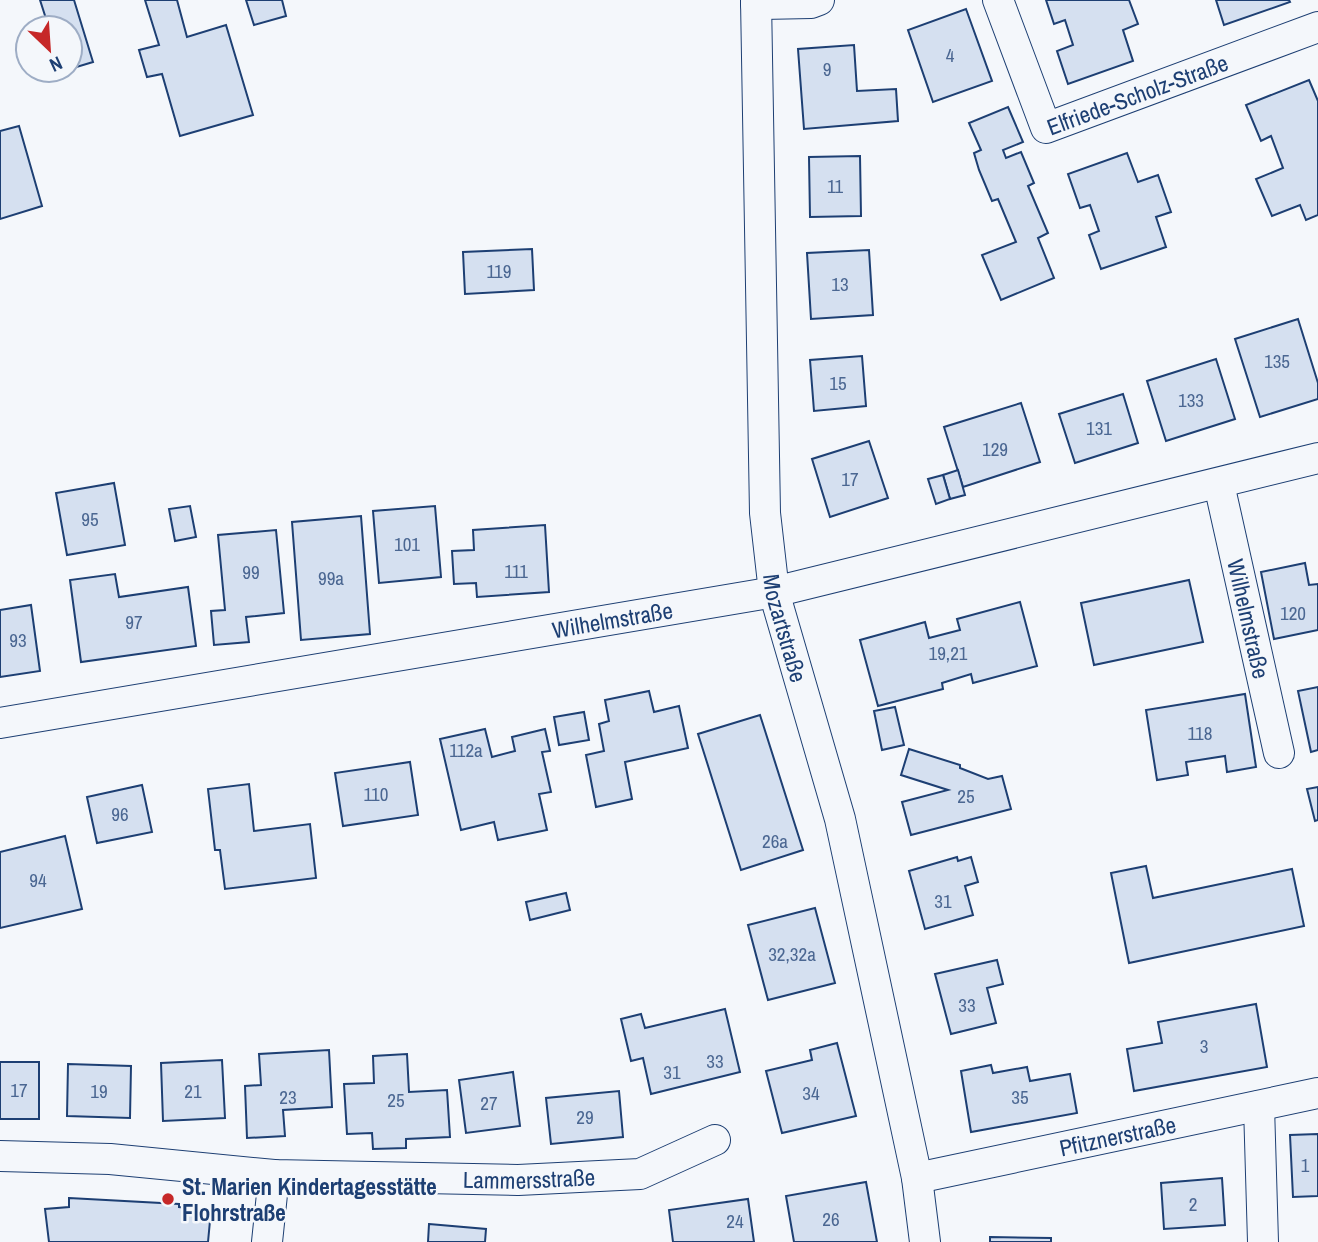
<svg xmlns="http://www.w3.org/2000/svg" width="1318" height="1242" viewBox="0 0 1318 1242" font-family="'Archivo Narrow',sans-serif">
  <style>
    .building { fill: #d5e0f0; stroke: #1d3f73; stroke-width: 2 }
    .lines { fill: none; stroke-linecap: round; stroke-linejoin: round }
    .minor-casing { stroke: #1d3f73; stroke-width: 32 }
    .minor { stroke: #f4f7fb; stroke-width: 30 }
    .poi-dot { fill: #c62828; stroke: #f4f7fb; stroke-width: 2.5 }
    .labels { text-anchor: middle; dominant-baseline: central; stroke-width: 5; stroke-linejoin: round; paint-order: stroke }
    .number-label { font-size: 19px; fill: #4b6792 }
    .street-label { font-size: 23px; fill: #1d3f73; stroke: #f4f7fb }
    .poi-label { font-size: 23px; font-weight: bold; fill: #1d3f73; stroke: #f4f7fb; text-anchor: start }
  </style>
  <rect width="100%" height="100%" fill="#f4f7fb"/>
  <!-- building -->
  <g class="building">
    <polygon points="40,0 74,0 93,62 70,69 70,28 49,28"/>
    <polygon points="145,0 177,0 187,37 226,25 253,115 180,136 162,74 147,77 139,50 159,45"/>
    <polygon points="246,0 282,0 286,16 254,25"/>
    <polygon points="1046,0 1129,0 1138,24 1123,30 1133,61 1068,84 1057,51 1073,45 1065,20 1054,24"/>
    <polygon points="1216,0 1289,0 1290,2 1224,25"/>
    <polygon points="966,9 992,81 933,102 908,30"/>
    <polygon points="854,45 857,91 896,89 898,121 804,129 798,49"/>
    <polygon points="1309,80 1318,101 1318,215 1306,220 1300,205 1272,216 1256,179 1283,168 1271,136 1261,141 1246,105"/>
    <polygon points="1008,107 1023,142 1003,150 1006,158 1021,152 1034,183 1028,186 1048,233 1038,238 1054,278 1001,300 982,255 1016,242 998,199 992,201 979,170 974,153 981,150 969,123"/>
    <polygon points="19,126 42,206 0,219 0,131"/>
    <polygon points="1127,153 1138,182 1158,175 1171,212 1156,217 1166,247 1101,269 1089,235 1099,231 1090,205 1080,208 1068,174"/>
    <polygon points="860,156 861,216 810,217 809,157"/>
    <polygon points="532,249 534,290 465,294 463,252"/>
    <polygon points="869,250 873,315 811,319 807,253"/>
    <polygon points="1298,319 1318,383 1318,399 1260,417 1235,339"/>
    <polygon points="862,356 866,406 814,411 810,360"/>
    <polygon points="1216,359 1235,419 1166,441 1147,381"/>
    <polygon points="1123,394 1138,443 1075,463 1059,414"/>
    <polygon points="1021,403 1040,462 963,487 944,427"/>
    <polygon points="869,441 888,498 830,517 812,459"/>
    <polygon points="958,470 965,495 950,499 943,475"/>
    <polygon points="943,475 950,499 936,504 928,479"/>
    <polygon points="114,483 125,545 67,555 56,493"/>
    <polygon points="190,506 196,537 175,541 169,509"/>
    <polygon points="435,506 441,577 379,583 373,511"/>
    <polygon points="361,516 370,634 301,640 292,522"/>
    <polygon points="545,525 549,592 477,597 476,583 454,584 452,551 474,550 473,530"/>
    <polygon points="276,530 284,613 246,617 249,642 214,645 211,611 225,610 218,535"/>
    <polygon points="1305,563 1309,585 1318,584 1318,630 1274,639 1261,572"/>
    <polygon points="115,574 119,597 188,587 196,646 81,662 70,580"/>
    <polygon points="1189,580 1203,642 1094,665 1081,603"/>
    <polygon points="1020,602 1037,666 973,683 971,674 942,683 943,689 878,706 860,640 925,622 929,638 960,630 957,619"/>
    <polygon points="31,605 40,671 0,677 0,610"/>
    <polygon points="1318,687 1318,750 1311,752 1298,691"/>
    <polygon points="649,691 654,712 679,706 688,748 625,762 632,799 596,807 586,755 604,751 599,724 609,721 605,700"/>
    <polygon points="1245,694 1256,767 1227,772 1225,756 1186,762 1188,775 1157,780 1146,710"/>
    <polygon points="895,707 904,745 882,750 874,711"/>
    <polygon points="584,712 589,740 559,745 554,717"/>
    <polygon points="760,715 803,850 741,870 698,734"/>
    <polygon points="485,729 492,757 515,751 512,737 545,729 550,751 542,752 551,792 539,794 547,830 498,840 494,822 461,830 440,739"/>
    <polygon points="909,749 960,765 960,768 988,779 1002,776 1011,809 911,835 902,802 948,790 901,775"/>
    <polygon points="410,762 418,815 343,826 335,773"/>
    <polygon points="249,784 254,831 310,824 316,878 225,889 220,850 215,850 208,789"/>
    <polygon points="142,785 152,832 97,843 87,797"/>
    <polygon points="1318,787 1318,820 1315,821 1307,789"/>
    <polygon points="65,836 82,909 0,928 0,852"/>
    <polygon points="957,857 958,861 971,857 978,882 965,886 973,915 925,929 909,871"/>
    <polygon points="1146,866 1153,898 1292,869 1304,926 1129,963 1111,873"/>
    <polygon points="566,893 570,910 530,920 526,902"/>
    <polygon points="815,908 835,983 768,1000 748,925"/>
    <polygon points="997,960 1003,984 987,988 996,1023 951,1034 935,974"/>
    <polygon points="1256,1004 1267,1067 1134,1091 1127,1049 1162,1043 1158,1022"/>
    <polygon points="725,1009 740,1072 651,1094 643,1058 631,1061 621,1019 641,1014 645,1028"/>
    <polygon points="837,1043 856,1116 782,1133 766,1071 812,1060 810,1050"/>
    <polygon points="329,1050 332,1107 283,1110 285,1136 247,1138 245,1086 261,1085 259,1054"/>
    <polygon points="407,1054 409,1092 447,1090 450,1137 406,1139 406,1148 373,1149 372,1133 347,1134 344,1084 374,1083 373,1056"/>
    <polygon points="222,1060 225,1118 163,1121 161,1063"/>
    <rect x="0" y="1062" width="39" height="57"/>
    <polygon points="68,1064 131,1066 130,1118 67,1116"/>
    <polygon points="991,1065 993,1073 1027,1067 1030,1081 1070,1074 1077,1113 971,1132 961,1071"/>
    <polygon points="513,1072 520,1126 466,1133 459,1080"/>
    <polygon points="619,1091 623,1137 551,1144 546,1098"/>
    <polygon points="1318,1134 1318,1196 1293,1197 1290,1135"/>
    <polygon points="1222,1178 1225,1225 1164,1229 1161,1183"/>
    <polygon points="866,1182 877,1242 794,1242 786,1196"/>
    <polygon points="69,1198 179,1204 179,1207 211,1210 208,1242 49,1242 45,1209 69,1207"/>
    <polygon points="748,1199 754,1242 673,1242 669,1210"/>
    <polygon points="429,1224 486,1229 485,1242 428,1242"/>
    <polygon points="990,1237 1051,1238 1051,1242 990,1242"/>
  </g>
  <g class="lines">
    <!-- minor casing -->
    <g class="minor-casing">
      <g id="minor">
        <path id="s1" d="M 756,0 L 765,513 L 774,592 L 840,819 L 917,1178 L 925,1242"/>
        <path id="s2" d="M 998,0 L 1046,128 L 1318,27"/>
        <polyline points="756,4 811,3 819,0"/>
        <path id="s3" d="M 1219,484 L 1279,753"/>
        <path id="s4" d="M 0,723 L 774,592 L 1318,458"/>
        <polyline points="1259,1106 1263,1242"/>
        <path id="s5" d="M 0,1156 L 110,1159 L 274,1175 L 518,1180 L 640,1174 L 715,1140"/>
        <path id="s6" d="M 917,1178 L 1318,1093"/>
        <polyline points="267,1242 274,1175"/>
      </g>
    </g>
    <!-- minor -->
    <use href="#minor" class="minor"/>
  </g>
  <!-- markers -->
  <circle class="poi-dot" cx="168" cy="1199" r="7"/>
  <g class="labels">
    <!-- number labels -->
    <g class="number-label">
      <text x="950" y="55">4</text>
      <text x="827" y="69">9</text>
      <text x="835" y="186">11</text>
      <text x="499" y="271">119</text>
      <text x="840" y="284">13</text>
      <text x="1277" y="361">135</text>
      <text x="838" y="383">15</text>
      <text x="1191" y="400">133</text>
      <text x="1099" y="428">131</text>
      <text x="995" y="449">129</text>
      <text x="850" y="479">17</text>
      <text x="90" y="519">95</text>
      <text x="407" y="544">101</text>
      <text x="516" y="571">111</text>
      <text x="251" y="572">99</text>
      <text x="331" y="578">99a</text>
      <text x="1293" y="613">120</text>
      <text x="134" y="622">97</text>
      <text x="18" y="640">93</text>
      <text x="948" y="653">19,21</text>
      <text x="1200" y="733">118</text>
      <text x="466" y="750">112a</text>
      <text x="376" y="794">110</text>
      <text x="966" y="796">25</text>
      <text x="120" y="814">96</text>
      <text x="775" y="841">26a</text>
      <text x="38" y="880">94</text>
      <text x="943" y="901">31</text>
      <text x="792" y="954">32,32a</text>
      <text x="967" y="1005">33</text>
      <text x="1204" y="1046">3</text>
      <text x="715" y="1061">33</text>
      <text x="672" y="1072">31</text>
      <text x="19" y="1090">17</text>
      <text x="99" y="1091">19</text>
      <text x="193" y="1091">21</text>
      <text x="811" y="1093">34</text>
      <text x="288" y="1097">23</text>
      <text x="1020" y="1097">35</text>
      <text x="396" y="1100">25</text>
      <text x="489" y="1103">27</text>
      <text x="585" y="1117">29</text>
      <text x="1305" y="1165">1</text>
      <text x="1193" y="1204">2</text>
      <text x="831" y="1219">26</text>
      <text x="735" y="1221">24</text>
    </g>
    <!-- street labels -->
    <g class="street-label">
      <text stroke="none"><textPath href="#s2" startOffset="234">Elfriede-Scholz-Straße</textPath></text>
      <text stroke="none"><textPath href="#s3" startOffset="138">Wilhelmstraße</textPath></text>
      <text stroke="none"><textPath href="#s4" startOffset="621">Wilhelmstraße</textPath></text>
      <text stroke="none"><textPath href="#s1" startOffset="630">Mozartstraße</textPath></text>
      <text stroke="none"><textPath href="#s6" startOffset="205">Pfitznerstraße</textPath></text>
      <text stroke="none"><textPath href="#s5" startOffset="530">Lammersstraße</textPath></text>
    </g>
    <!-- poi labels -->
    <g class="poi-label">
      <text x="182" y="1186">St. Marien Kindertagesstätte<tspan x="182" dy="26">Flohrstraße</tspan></text>
    </g>
  </g>
  <!-- north arrow -->
  <g transform="translate(49 49) rotate(155)"><circle r="33" fill="#f4f7fb" stroke="#9eadc5" stroke-width="2"/>
  <path d="M0-5L12 26L0 18L-12 26Z" fill="#c62828"/>
  <text y="-10" font-size="19" font-weight="bold" text-anchor="middle" fill="#1d3f73">N</text>
  </g>
</svg>
